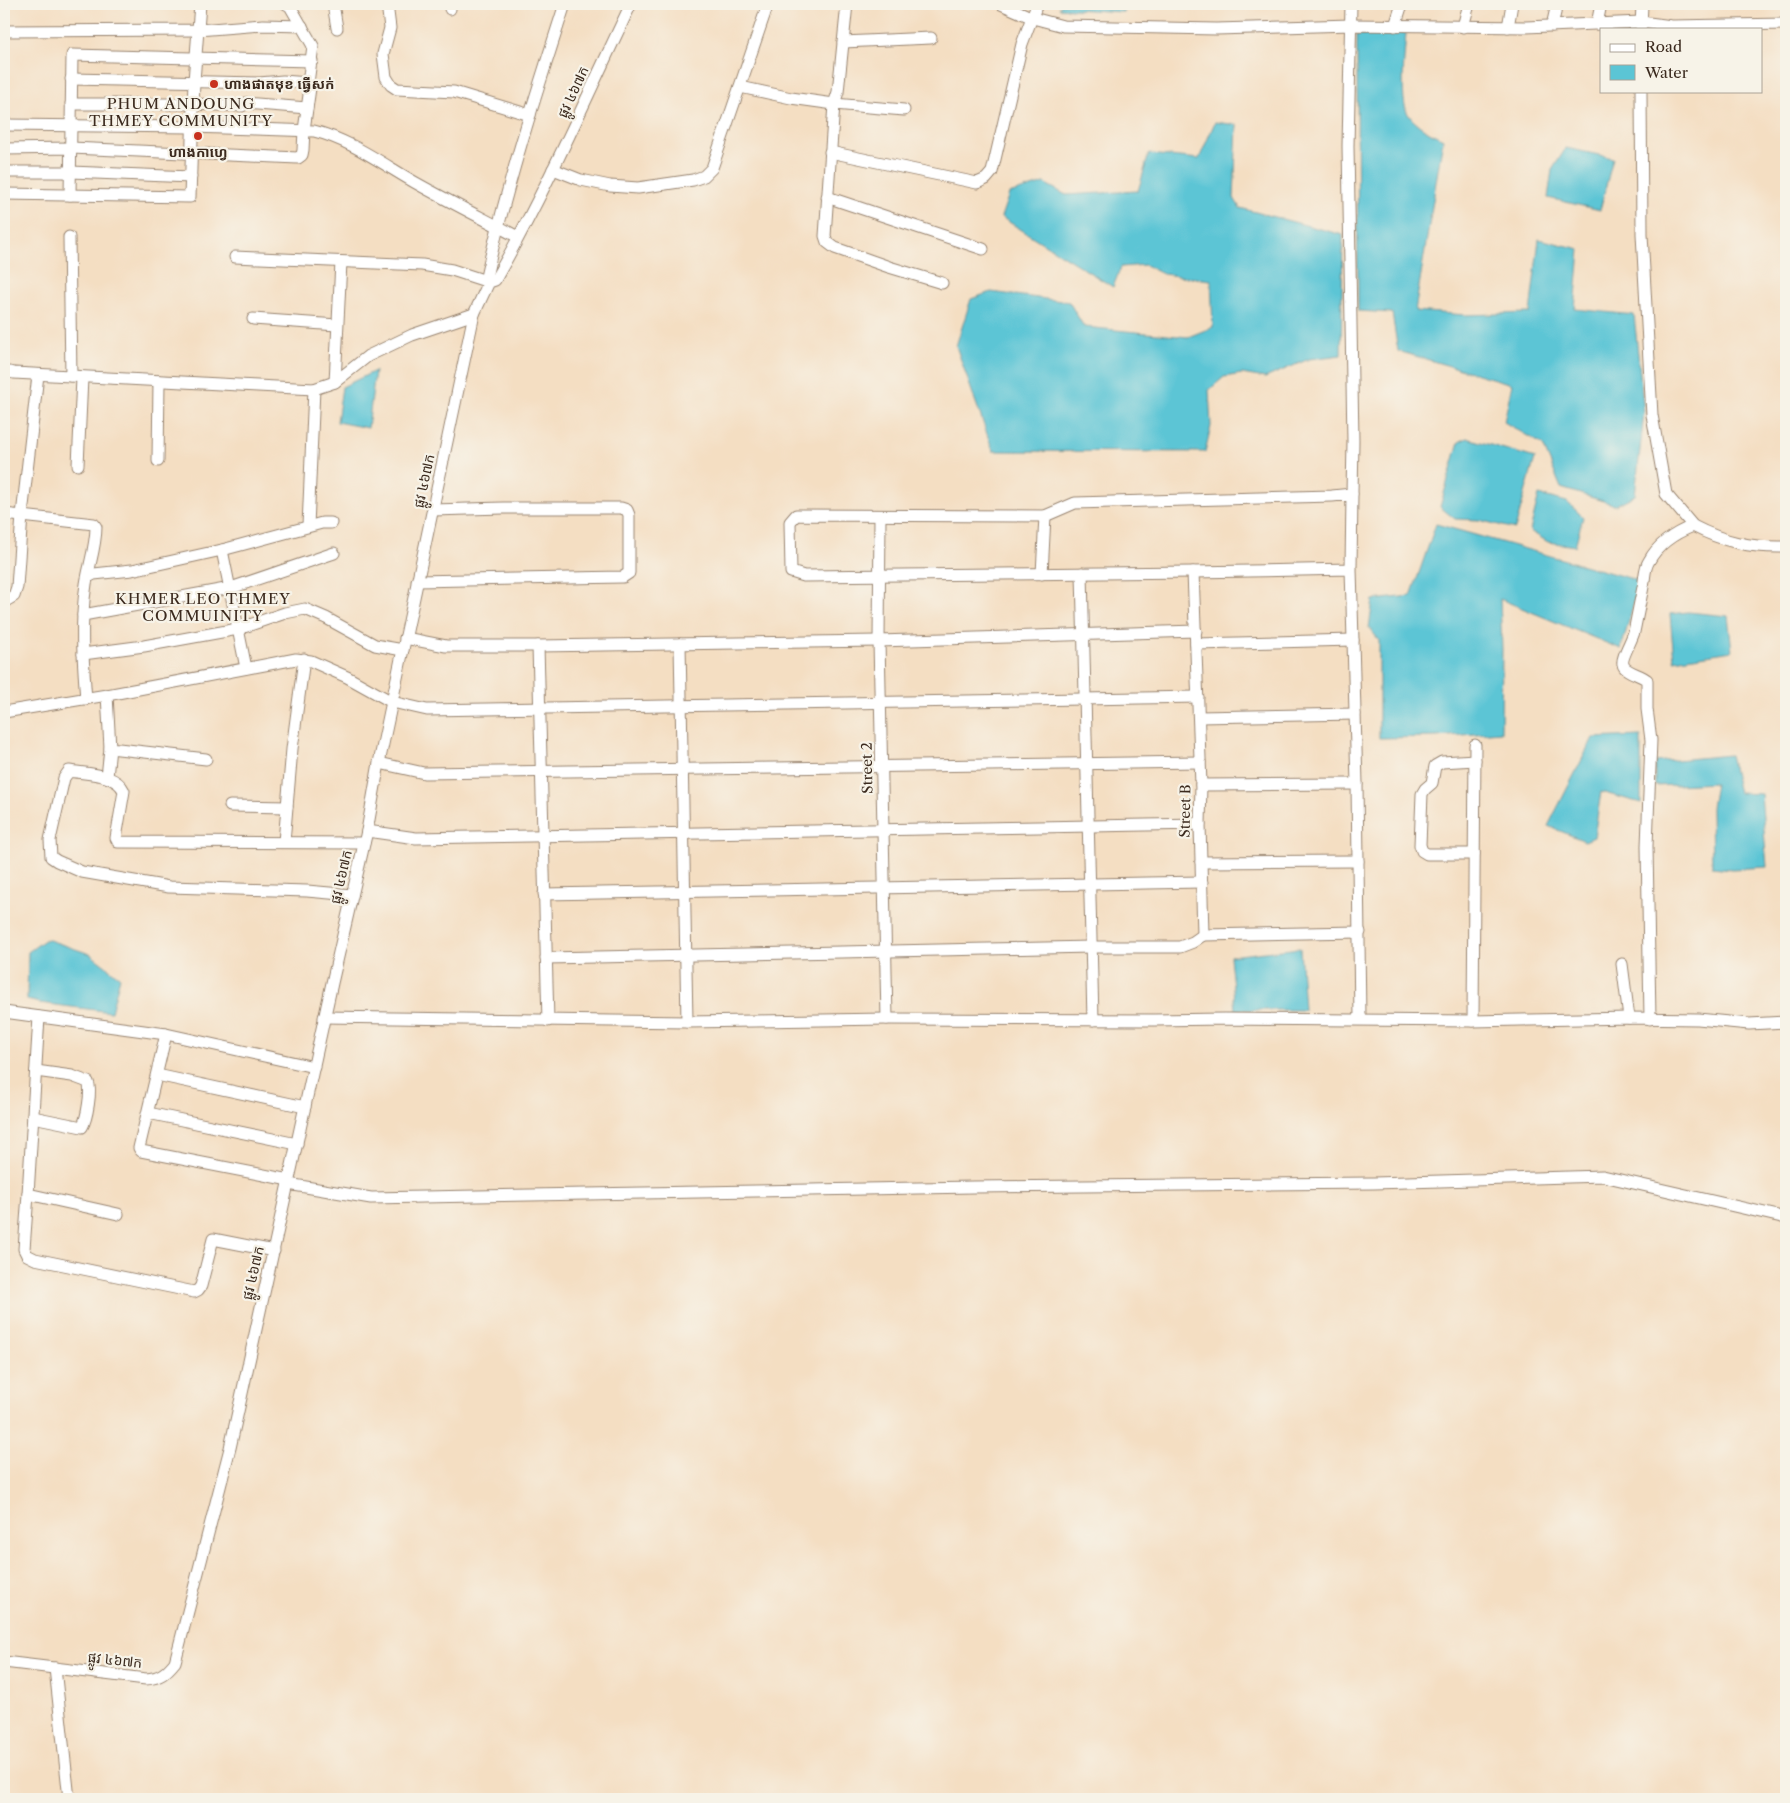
<svg xmlns="http://www.w3.org/2000/svg" width="1790" height="1803" viewBox="0 0 1790 1803" font-family="'Libre Caslon Text','Noto Sans Khmer',serif">
  <style>
    .water { fill: #5bc5d5; stroke: #4b787a }
    .lines { fill: none; stroke-linecap: round; stroke-linejoin: round }
    .minor-casing { stroke: #988470; stroke-width: 13 }
    .minor { stroke: #fff; stroke-width: 11 }
    .poi-dot { fill: #c8321e; stroke: #f7f3e8; stroke-width: 2 }
    .labels { text-anchor: middle; dominant-baseline: central; stroke-width: 4.5; stroke-linejoin: round; paint-order: stroke }
    .poi-label { font-size: 14px; font-weight: bold; fill: #3b2a1e; stroke: #f7f3e8; text-anchor: start }
    .street-label { font-size: 14px; fill: #3b2a1e; stroke: #f7f3e8 }
    .neighbourhood-label { font-size: 15px; letter-spacing: 1px; fill: #3b2a1e; stroke: #f7f3e8 }
  </style>
  <rect width="100%" height="100%" fill="#f7f3e8"/>
  <filter id="ink" filterUnits="userSpaceOnUse"><feTurbulence type="fractalNoise" baseFrequency=".02" numOctaves="2"/><feDisplacementMap in="SourceGraphic" scale="10" xChannelSelector="R" yChannelSelector="G"/><feConvolveMatrix kernelMatrix="1 2 1 2 8 2 1 2 1" color-interpolation-filters="sRGB"/></filter>
  <filter id="wash" filterUnits="userSpaceOnUse"><feTurbulence type="fractalNoise" baseFrequency=".0096" numOctaves="4" result="noise"/><feDisplacementMap in="SourceGraphic" scale="20" xChannelSelector="R" yChannelSelector="G"/><feGaussianBlur stdDeviation="1.12" result="paint"/><feColorMatrix in="noise" values="0 0 0 0 0 0 0 0 0 0 0 0 0 0 0 0 0 1.4 0 .05"/><feComposite in="paint" operator="in"/></filter>
  <g filter="url(#wash)">
    <rect width="100%" height="100%" fill="#f4dec2"/>
    <!-- water -->
    <g class="water">
      <polygon points="1062,4 1125,4 1123,12 1059,8"/>
      <path d="M 1406,32 C 1405,51 1399,99 1408,114 C 1416,126 1431,133 1443,139 L 1415,311 L 1465,315 L 1530,313 L 1539,239 L 1580,249 L 1575,309 L 1634,315 L 1644,413 L 1635,495 L 1616,505 L 1561,488 L 1543,445 L 1504,422 L 1512,384 L 1398,351 L 1392,313 L 1358,311 L 1357,35 Z"/>
      <polygon points="1215,122 1237,125 1234,198 1240,208 1343,235 1341,355 1309,359 1265,378 1242,374 1224,377 1209,390 1211,426 1205,452 993,451 956,346 971,299 991,292 1069,302 1084,327 1188,337 1213,327 1211,280 1163,274 1145,265 1121,267 1113,287 1001,217 1009,194 1044,183 1066,195 1138,191 1149,154 1199,159"/>
      <polygon points="1566,148 1613,158 1600,210 1548,198 1552,170"/>
      <polygon points="375,371 368,428 337,422 342,387"/>
      <polygon points="1467,438 1535,458 1515,529 1479,520 1455,519 1440,507 1459,442"/>
      <polygon points="1539,495 1567,502 1583,517 1575,546 1548,542 1530,531"/>
      <polygon points="1436,524 1640,581 1621,649 1500,599 1502,649 1501,732 1436,737 1379,738 1379,640 1369,628 1373,600 1411,596"/>
      <polygon points="1688,612 1728,616 1732,651 1674,660 1670,614"/>
      <polygon points="1641,736 1641,803 1601,792 1594,837 1585,841 1548,826 1593,738"/>
      <polygon points="1730,755 1739,793 1761,794 1767,867 1732,869 1712,867 1711,808 1715,783 1655,786 1655,762"/>
      <polygon points="46,939 90,954 120,977 111,1012 40,1003 27,1000 28,952"/>
      <polygon points="1300,948 1304,1010 1235,1010 1230,956"/>
    </g>
  </g>
  <g filter="url(#ink)">
    <g class="lines">
      <!-- minor casing -->
      <g class="minor-casing">
        <g id="minor">
          <polyline points="333,4 337,28"/>
          <polyline points="387,4 390,28 383,54 386,77 391,85 397,89 454,92 530,115"/>
          <polyline points="847,4 838,92 834,104 904,110"/>
          <polyline points="1001,4 1033,18 1063,26 1216,29 1351,25 1526,27 1641,22 1672,26 1786,24"/>
          <polyline points="1351,4 1348,146 1353,441 1352,494"/>
          <polyline points="450,9 450,4"/>
          <polyline points="1597,24 1601,4"/>
          <polyline points="1395,26 1402,4"/>
          <polyline points="1552,26 1557,4"/>
          <polyline points="1463,27 1469,4"/>
          <polyline points="1508,27 1512,4"/>
          <polyline points="1641,27 1642,4"/>
          <polyline points="4,31 198,30 263,25 302,26"/>
          <polyline points="843,42 931,38"/>
          <polyline points="71,79 259,83 283,81 308,83"/>
          <polyline points="740,87 791,98 834,104 825,236 827,242 835,248 889,267 942,283"/>
          <polyline points="1641,91 1642,234 1652,415 1666,494 1693,526"/>
          <polyline points="71,104 193,104 242,106 246,103 307,108"/>
          <path d="M 4,125 L 192,127 L 314,131 C 351,140 384,165 416,183 C 450,202 484,219 518,237"/>
          <polyline points="4,149 71,148 298,158 302,155 303,150 304,130 310,88 308,83 313,46 290,6 286,4"/>
          <polyline points="830,152 977,183 986,179 992,172 1022,44 1037,4"/>
          <polyline points="553,169 581,180 610,186 638,188 693,180 704,176 712,168 768,4"/>
          <polyline points="4,172 71,172 191,177"/>
          <polyline points="4,194 190,197 194,81 200,4"/>
          <polyline points="70,195 72,55 312,61"/>
          <polyline points="827,197 983,249"/>
          <polyline points="69,237 71,376"/>
          <polyline points="235,257 422,265 452,270 489,282"/>
          <path d="M 489,282 L 486,277 C 507,184 536,94 565,4"/>
          <polyline points="253,319 337,325"/>
          <polyline points="4,371 14,373 314,389 335,382 368,356 412,335 474,314"/>
          <polyline points="335,382 341,262"/>
          <polyline points="158,461 159,381"/>
          <polyline points="78,465 82,378"/>
          <path d="M 4,514 L 94,524 L 96,527 C 96,546 89,565 86,584 C 80,622 83,661 86,699"/>
          <polyline points="880,516 879,641 887,1019"/>
          <polyline points="308,526 314,389"/>
          <polyline points="222,550 246,668"/>
          <polyline points="1351,569 1193,572 804,576 791,572 790,522 796,515 1045,516 1075,503 1332,496 1352,494 1351,569 1357,784 1360,1019"/>
          <polyline points="1193,572 1201,785 1200,824 1203,935"/>
          <polyline points="1082,573 1093,1020"/>
          <polyline points="1042,574 1045,516"/>
          <polyline points="88,577 94,574 132,570 222,550 322,523 331,523"/>
          <polyline points="417,581 623,577 629,573 629,515 627,510 621,508 503,508 433,510"/>
          <polyline points="4,602 14,596 17,587 22,515 38,375"/>
          <polyline points="83,615 231,588 334,553"/>
          <polyline points="405,638 446,646 538,646 879,641 1196,631"/>
          <polyline points="680,644 687,1022"/>
          <polyline points="1196,644 1353,640"/>
          <polyline points="538,646 548,1021"/>
          <polyline points="83,654 144,646 238,629 285,613 305,609 326,618 375,645 403,650"/>
          <polyline points="107,695 110,748 206,759"/>
          <polyline points="4,712 107,695 296,659 311,661 347,677 392,702 427,710 1198,697"/>
          <polyline points="1199,717 1355,714"/>
          <polyline points="379,763 424,773 1200,762"/>
          <polyline points="107,777 110,748"/>
          <polyline points="1201,785 1357,784"/>
          <polyline points="230,806 287,807"/>
          <polyline points="367,831 416,838 1200,824"/>
          <polyline points="284,842 292,749 304,659"/>
          <polyline points="1474,854 1427,854 1422,851 1420,845 1422,794 1425,789 1432,783 1435,766 1442,762 1475,760"/>
          <polyline points="1201,862 1358,861"/>
          <polyline points="544,894 1202,882"/>
          <path d="M 352,895 L 307,891 L 169,887 L 82,872 L 57,861 L 51,857 L 50,840 L 64,778 L 69,771 C 86,774 116,773 124,791 L 116,838 L 118,842 L 364,843"/>
          <polyline points="1203,935 1360,932"/>
          <polyline points="546,958 1091,947 1180,947 1193,942 1203,935"/>
          <polyline points="1622,964 1629,1018"/>
          <polyline points="4,1012 166,1034 314,1067"/>
          <polyline points="324,1017 687,1022 887,1019 1154,1020 1224,1019 1473,1021 1629,1018 1698,1019 1749,1024 1786,1022"/>
          <path d="M 1650,1019 L 1647,846 L 1651,740 L 1647,709 L 1647,680 C 1640,674 1624,672 1623,664 C 1621,658 1632,640 1634,632 C 1637,617 1640,602 1643,587 C 1645,579 1644,568 1649,561 C 1658,544 1675,533 1693,526 C 1724,542 1751,548 1786,547"/>
          <polyline points="1473,1021 1475,745"/>
          <polyline points="166,1034 139,1148 141,1151 289,1180"/>
          <polyline points="157,1075 305,1107"/>
          <polyline points="148,1113 297,1144"/>
          <path d="M 33,1117 L 82,1127 C 87,1119 92,1090 88,1082 L 72,1076 L 36,1071"/>
          <polyline points="288,1184 371,1198 973,1187 1374,1183 1603,1176 1786,1218"/>
          <polyline points="28,1194 39,1017"/>
          <polyline points="118,1214 28,1194 24,1249 27,1255 35,1259 194,1292 198,1290 201,1286 213,1239 274,1251"/>
          <path d="M 4,1662 L 146,1679 C 160,1678 166,1673 175,1662 L 230,1448 L 332,983 L 367,831 L 379,763 L 474,314 L 489,282 L 495,280 C 546,191 587,96 631,4"/>
          <polyline points="55,1668 69,1799"/>
        </g>
      </g>
      <!-- minor -->
      <use href="#minor" class="minor"/>
    </g>
  </g>
  <!-- markers -->
  <g class="poi-dot">
    <circle cx="214" cy="84" r="5"/>
    <circle cx="198" cy="136" r="5"/>
  </g>
  <g class="labels">
    <!-- poi labels -->
    <g class="poi-label">
      <text x="224" y="84">ហាងផាតមុខ ធ្វើសក់</text>
      <text x="198" y="152" text-anchor="middle">ហាងកាហ្វេ</text>
    </g>
    <!-- street labels -->
    <g class="street-label">
      <text transform="translate(573 92) rotate(-65)">ផ្លូវ ៤៦៧ក</text>
      <text transform="translate(424 481) rotate(-78)">ផ្លូវ ៤៦៧ក</text>
      <text transform="translate(867 768) rotate(-91)">Street 2</text>
      <text transform="translate(1185 811) rotate(-89)">Street B</text>
      <text transform="translate(341 877) rotate(-77)">ផ្លូវ ៤៦៧ក</text>
      <text transform="translate(253 1273) rotate(-77)">ផ្លូវ ៤៦៧ក</text>
      <text transform="translate(115 1660) rotate(6)">ផ្លូវ ៤៦៧ក</text>
    </g>
    <!-- neighbourhood labels -->
    <g class="neighbourhood-label">
      <text x="181" y="103">PHUM ANDOUNG<tspan x="181" dy="17">THMEY COMMUNITY</tspan></text>
      <text x="203" y="598">KHMER LEO THMEY<tspan x="203" dy="17">COMMUINITY</tspan></text>
    </g>
  </g>
  <!-- margin -->
  <rect width="1790" height="1803" fill="none" stroke="#f7f3e8" stroke-width="20"/>
  <!-- legend -->
  <rect x="1600" y="28" width="162" height="65" fill="#f7f3e8" stroke="#aca397"/>
  <rect x="1610" y="44" width="25" height="8" fill="#ffffff" stroke="#aca397"/>
  <text x="1645" y="52" font-size="15" fill="#3b2a1e">Road</text>
  <rect x="1610" y="65" width="25" height="15" fill="#5bc5d5" stroke="#aca397"/>
  <text x="1645" y="78" font-size="15" fill="#3b2a1e">Water</text>
</svg>
